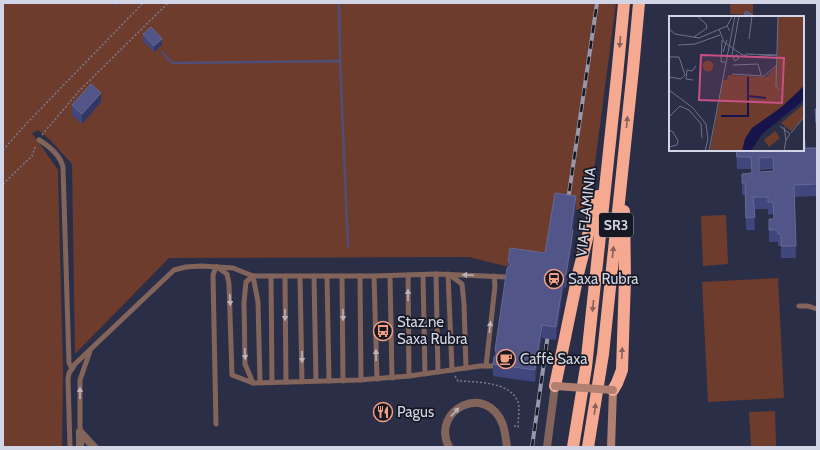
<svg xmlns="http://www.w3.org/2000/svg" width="820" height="450" viewBox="0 0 820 450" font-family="Cabin,sans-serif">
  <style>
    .green { fill: #6d3c2d }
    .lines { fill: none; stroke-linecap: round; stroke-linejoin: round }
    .stream { stroke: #4e4e78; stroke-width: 2.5 }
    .path { stroke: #787b90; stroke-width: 1.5; stroke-dasharray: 2 2; stroke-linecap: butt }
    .lane { stroke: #83645a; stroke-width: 5 }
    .street { stroke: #83645a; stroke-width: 8 }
    .secondary { stroke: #b18071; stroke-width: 8 }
    .highway { stroke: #f5a991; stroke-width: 12 }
    .rail-casing { stroke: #9699ac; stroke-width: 4 }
    .rail { stroke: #161823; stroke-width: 2.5; stroke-dasharray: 8; stroke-linecap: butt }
    .secondary-bridge { stroke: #b18071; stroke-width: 8 }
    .wall { fill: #41467c; fill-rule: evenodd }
    .shaded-wall { fill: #323662 }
    .building { fill: #515587; stroke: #656996; fill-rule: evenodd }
    .oneway { fill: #86605a }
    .oneway2 { fill: #bab3bb }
    .labels { text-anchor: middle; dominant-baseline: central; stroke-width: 3.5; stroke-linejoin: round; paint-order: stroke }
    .shield { fill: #161823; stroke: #9a9cab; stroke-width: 1 }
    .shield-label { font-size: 14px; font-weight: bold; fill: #d2d5e5 }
    .street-label { font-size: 15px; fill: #d2d5e5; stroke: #161823 }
    .poi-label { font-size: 15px; fill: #d2d5e5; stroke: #161823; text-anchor: start }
    .inset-river { fill: none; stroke: #16144a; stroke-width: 2 }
    .inset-road { fill: none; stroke: #6e7186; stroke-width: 1 }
    .view { fill: #c75184; fill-opacity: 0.15; stroke: #c75184; stroke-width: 2 }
    .inset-edge { fill: none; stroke: #d2d5e5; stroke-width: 2 }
  </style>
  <rect width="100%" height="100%" fill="#2b2e47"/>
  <!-- green -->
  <g class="green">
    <polygon points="3,3 616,3 591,194 587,211 555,206 545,265 509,267 469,257 169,258 75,354 72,164 50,140 38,130 32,133 58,170 63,372 62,447 3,447"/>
    <polygon points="730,3 753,3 753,15 730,14"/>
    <polygon points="726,215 728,264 703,266 701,216"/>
    <polygon points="778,278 784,398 708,402 702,282"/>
    <polygon points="775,411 776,447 751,447 749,412"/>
  </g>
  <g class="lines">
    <!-- stream -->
    <g class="stream">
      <polyline points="116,3 117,5"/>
      <polyline points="339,3 340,60"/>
      <polyline points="162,52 172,63 340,61 348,246"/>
    </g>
    <!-- path -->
    <g class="path">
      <polyline points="42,135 79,91 168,3"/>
      <polyline points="3,150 27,123 143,3"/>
      <polyline points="3,184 32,156 36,145"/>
      <path d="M 455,376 L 458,381 C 475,382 510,381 518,402 C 520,409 518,419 518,427 L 514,426"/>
    </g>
    <!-- lane -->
    <g class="lane">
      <path d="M 39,140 C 49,146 60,155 63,167 L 69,363 L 72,369"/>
      <polyline points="217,267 227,274 229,284 232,375 253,383 359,380 409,376 480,366 493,366"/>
      <polyline points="436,274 438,372"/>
      <polyline points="448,274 452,370"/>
      <polyline points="408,275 409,376"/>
      <polyline points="423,275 425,374"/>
      <polyline points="450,275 462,284 464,304 466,368"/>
      <polyline points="253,276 258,302 260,382"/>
      <polyline points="271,276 272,382"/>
      <polyline points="285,276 286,382"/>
      <polyline points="300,276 302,382"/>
      <polyline points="314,276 316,381"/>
      <polyline points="327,276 329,381"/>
      <polyline points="342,276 343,381"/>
      <polyline points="360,276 361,380"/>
      <polyline points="374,276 377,379"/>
      <polyline points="390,276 392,378"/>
      <polyline points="799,306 808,306 817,309"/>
      <polyline points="486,366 495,286 494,276"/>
      <polyline points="253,383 245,364 244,302 246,282 253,276"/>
      <polyline points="216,424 213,275 216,267"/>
      <polyline points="80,432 80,380 90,351"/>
      <polyline points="70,447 68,379 69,373 75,364 174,270 186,267 201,266 233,268 253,276 374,276 436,274 507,277"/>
    </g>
    <!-- street -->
    <g class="street">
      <polyline points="80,432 94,447"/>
      <polyline points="80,447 80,432"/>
      <path d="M 449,447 C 430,410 487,381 503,425 C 505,432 506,440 507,447"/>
      <polyline points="547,447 555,386"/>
    </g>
    <!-- secondary -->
    <polyline class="secondary" points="611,447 613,390"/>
    <!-- highway -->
    <g class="highway">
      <polyline points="555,386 579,270 598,196"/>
      <polyline points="613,390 617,383 622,370 625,278 624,211"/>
      <polyline points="573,447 586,367 617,76 624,3"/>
      <polyline points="588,447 603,354 633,69 639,3"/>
    </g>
    <!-- rail casing -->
    <g class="rail-casing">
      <g id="rail">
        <polyline points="567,207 597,3"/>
        <polyline points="532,447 549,327"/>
      </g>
    </g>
    <!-- rail -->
    <use href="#rail" class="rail"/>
    <!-- secondary-bridge -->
    <polyline class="secondary-bridge" points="555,386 613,390"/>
  </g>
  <!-- wall -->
  <g class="wall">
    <polygon points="143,34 162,45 154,52 143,41"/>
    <polygon points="101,102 82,124 72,115 72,105"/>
    <polygon points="815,109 817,109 817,135 816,135"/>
    <path d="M 805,148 L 817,148 L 817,196 L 794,197 L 796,258 L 781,258 L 781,246 L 778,246 L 778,242 L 769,242 L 769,219 L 774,219 L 773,214 L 768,215 L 768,209 L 754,209 L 755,230 L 746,230 L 745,195 L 742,195 L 742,174 L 751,173 L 751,169 L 737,169 L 736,150 ZM 773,169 L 773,171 L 759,172 L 759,170 Z"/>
    <polygon points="576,209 573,230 573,242 566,288 564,287 556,340 542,338 535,382 493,376 493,364 495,356 495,350 508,267 508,261 545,253"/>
  </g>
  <!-- shaded-wall -->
  <g class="shaded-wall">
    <polygon points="162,39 162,45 154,52 154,46"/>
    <polygon points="101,93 101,102 82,124 82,114"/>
    <polygon points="576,196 576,209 573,230 573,242 566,288 566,275 571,229"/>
    <polygon points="564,275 564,287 556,340 556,327"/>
    <polygon points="542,325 542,338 535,382 535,370"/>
  </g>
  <!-- building -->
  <g class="building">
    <polygon points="746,11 754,16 753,17 743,17"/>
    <polygon points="151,27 162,39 154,46 143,34"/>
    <polygon points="91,84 101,93 82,114 72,105"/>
    <polygon points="815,109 817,109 817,123 816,123"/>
    <path d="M 803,141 L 805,141 L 805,148 L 817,148 L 817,184 L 794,185 L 796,246 L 781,246 L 781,234 L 778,234 L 778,230 L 769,230 L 769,219 L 774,219 L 773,202 L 768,202 L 768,197 L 753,197 L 755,217 L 746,218 L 745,183 L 742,183 L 742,174 L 752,173 L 751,157 L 737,157 L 736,150 L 803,150 ZM 773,157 L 774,171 L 759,172 L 759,158 Z"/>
    <polygon points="555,193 576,196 571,229 573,230 566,275 564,275 556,327 542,325 535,370 493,364 494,357 497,354 495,350 507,268 511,265 508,261 510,248 545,253"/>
  </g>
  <!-- one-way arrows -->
  <defs><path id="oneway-solid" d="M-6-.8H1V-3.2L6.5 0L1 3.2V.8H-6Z"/></defs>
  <g class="oneway">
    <use href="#oneway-solid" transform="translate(620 42) rotate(95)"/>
    <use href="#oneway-solid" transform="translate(627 122) rotate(-84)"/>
    <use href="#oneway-solid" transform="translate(613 252) rotate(-84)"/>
    <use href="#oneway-solid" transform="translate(593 306) rotate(96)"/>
    <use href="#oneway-solid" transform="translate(622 353) rotate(-88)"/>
    <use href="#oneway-solid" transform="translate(595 409) rotate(-82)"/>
  </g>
  <g class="oneway2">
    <use href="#oneway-solid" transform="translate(468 275) rotate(-178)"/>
    <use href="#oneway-solid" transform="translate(408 295) rotate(-90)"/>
    <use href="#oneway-solid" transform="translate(230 300) rotate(88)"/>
    <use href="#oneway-solid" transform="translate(285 315) rotate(89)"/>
    <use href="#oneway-solid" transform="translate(343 315) rotate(89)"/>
    <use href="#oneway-solid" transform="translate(490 327) rotate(-84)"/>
    <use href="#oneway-solid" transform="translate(245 354) rotate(87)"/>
    <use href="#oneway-solid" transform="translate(376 355) rotate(-91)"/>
    <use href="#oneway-solid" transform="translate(302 357) rotate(89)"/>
    <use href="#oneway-solid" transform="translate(80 393) rotate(-90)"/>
    <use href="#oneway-solid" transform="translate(455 412) rotate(-47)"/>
  </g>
  <!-- icons -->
  <defs>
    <g id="station-ring" transform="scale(1)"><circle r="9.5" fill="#161823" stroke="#f39f84" stroke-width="1.5"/><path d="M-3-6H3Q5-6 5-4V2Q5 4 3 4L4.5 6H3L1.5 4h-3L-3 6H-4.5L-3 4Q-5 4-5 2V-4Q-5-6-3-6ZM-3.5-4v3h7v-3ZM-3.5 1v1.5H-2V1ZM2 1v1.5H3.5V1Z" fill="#f39f84"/></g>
    <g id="bus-ring" transform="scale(1)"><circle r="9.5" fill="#161823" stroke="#f39f84" stroke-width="1.5"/><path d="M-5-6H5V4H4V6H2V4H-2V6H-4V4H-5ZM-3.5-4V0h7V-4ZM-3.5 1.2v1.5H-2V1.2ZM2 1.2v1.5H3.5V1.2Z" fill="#f39f84"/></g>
    <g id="cafe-ring" transform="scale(1)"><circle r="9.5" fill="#161823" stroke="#f39f84" stroke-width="1.5"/><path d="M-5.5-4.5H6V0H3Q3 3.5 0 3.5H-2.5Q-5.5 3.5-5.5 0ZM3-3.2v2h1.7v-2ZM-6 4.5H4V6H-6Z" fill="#f39f84"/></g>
    <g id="restaurant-ring" transform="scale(1)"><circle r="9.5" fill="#161823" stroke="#f39f84" stroke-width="1.5"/><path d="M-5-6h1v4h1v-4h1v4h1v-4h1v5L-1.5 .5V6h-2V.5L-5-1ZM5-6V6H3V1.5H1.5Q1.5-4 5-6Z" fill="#f39f84"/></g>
  </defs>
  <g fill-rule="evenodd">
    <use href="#station-ring" x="554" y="279"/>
    <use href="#bus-ring" x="383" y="331"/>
    <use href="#cafe-ring" x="506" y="359"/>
    <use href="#restaurant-ring" x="383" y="412"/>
  </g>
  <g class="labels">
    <!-- shield labels -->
    <rect class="shield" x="599" y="213" width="34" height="24" rx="3"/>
    <g class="shield-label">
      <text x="616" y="225">SR3</text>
    </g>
    <!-- street labels -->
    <g class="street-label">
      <text transform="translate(586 212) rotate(-84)">VIA FLAMINIA</text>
    </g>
    <!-- poi labels -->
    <g class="poi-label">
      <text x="568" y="279">Saxa Rubra</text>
      <text x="397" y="322">Staz.ne<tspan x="397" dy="17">Saxa Rubra</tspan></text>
      <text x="520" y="359">Caffè Saxa</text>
      <text x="397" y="412">Pagus</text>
    </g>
  </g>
  <!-- overview -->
  <g transform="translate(669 16)">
    <rect width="135" height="135" fill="#2b2e47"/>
    <path d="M 109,0 L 135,0 L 135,70 L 108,95 L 83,112 L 76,123 L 74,135 L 41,135 L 54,64 L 58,64 L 59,59 L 97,61 L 107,51 L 108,70 ZM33.5 50a5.5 5.5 0 1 1 11 0a5.5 5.5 0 1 1-11 0ZM 135,88 L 135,101 L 122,115 L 112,107 ZM 106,115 L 111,122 L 100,131 L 95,124 Z" fill="#6d3c2d"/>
    <path d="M 135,70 L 135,84 L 93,118 L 82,135 L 73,135 L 76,123 L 83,112 L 114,90 Z" fill="#16144a"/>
    <path class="inset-river" d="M 79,61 L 79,80 L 97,82M 52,100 L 79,100 L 79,80"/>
    <path class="inset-road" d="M 109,0 L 107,70 L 110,73M 0,13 L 6,18 L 30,22 L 58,10M 50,13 L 55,26 L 72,38 L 80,41 L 108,39M 61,15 L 58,10 L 63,1M 25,21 L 38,12 L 37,8 L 28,0M 80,23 L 83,0M 53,24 L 52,46 L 57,46M 9,29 L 26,28 L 51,19M 54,36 L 58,24M 67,38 L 70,42 L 66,45 L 63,39 L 70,0M 76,38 L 108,39M 0,41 L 10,41 L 16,59 L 12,63 L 0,61M 64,49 L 89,48 L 92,59M 63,58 L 95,60 L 107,50M 24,64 L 17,63 L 18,54 L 23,55 L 27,50M 0,74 L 24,92 L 37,108 L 39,123 L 36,135M 0,101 L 11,90 L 20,94 L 32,108 L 33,122M 111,110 L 121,118M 115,111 L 117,124M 0,114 L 4,116 L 9,125 L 8,129 L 0,131M 122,117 L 135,101M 40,135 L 66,0M 115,135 L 117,124 L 121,118"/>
    <path class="view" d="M 32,39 L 115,42 L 113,87 L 30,84 Z"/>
    <rect width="135" height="135" class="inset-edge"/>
  </g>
  <!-- border -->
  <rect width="820" height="450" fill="none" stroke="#d2d5e5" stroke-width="8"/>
</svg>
